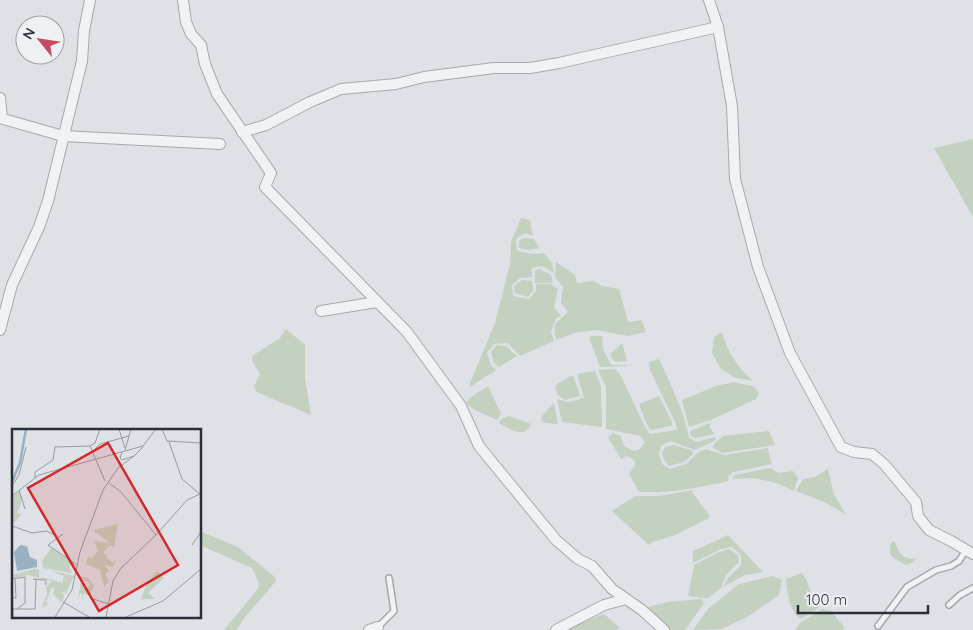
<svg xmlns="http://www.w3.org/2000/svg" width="973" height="630" viewBox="0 0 973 630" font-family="Quicksand,sans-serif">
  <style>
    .green { fill: #c4d0c0 }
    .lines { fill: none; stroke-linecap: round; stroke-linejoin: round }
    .service-casing { stroke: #a4a9b0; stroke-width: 8 }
    .minor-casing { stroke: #a4a9b0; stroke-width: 12 }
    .service { stroke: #f1f2f5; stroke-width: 5 }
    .minor { stroke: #f1f2f5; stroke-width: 10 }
    .inset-river { fill: none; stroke: #9cb0c4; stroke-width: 2.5 }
    .inset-road { fill: none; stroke: #969ba3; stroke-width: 1 }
    .view { fill: #d62828; fill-opacity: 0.15; stroke: #d62828; stroke-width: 2.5 }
    .inset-edge { fill: none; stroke: #29303c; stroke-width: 2.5 }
  </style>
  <rect width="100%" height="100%" fill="#dee2e7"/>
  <!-- green -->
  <g class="green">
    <polygon points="973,139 973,217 934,148"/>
    <polygon points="521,218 530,220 533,236 525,233 516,239 517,251 532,254 544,253 552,263 554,273 542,266 532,268 532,277 520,278 512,285 513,296 529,299 536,291 536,284 551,284 558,289 554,307 561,316 556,318 551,332 554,341 520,356 508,343 494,344 487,353 491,365 496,370 470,387 470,383 495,323 510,264 511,242"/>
    <polygon points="523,238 534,239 539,248 529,250 519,248 519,241"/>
    <path d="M 556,262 L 575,275 L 577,283 L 594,281 L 602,286 L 619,289 L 628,322 L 642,320 L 646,332 L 628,336 L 596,330 L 574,333 L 556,340 C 552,323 556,323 568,312 L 561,303 L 563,287 L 555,277 Z"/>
    <polygon points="540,269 551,275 553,283 535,283 535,270"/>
    <polygon points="522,280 532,281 533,291 528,297 515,293 514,286"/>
    <polygon points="286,329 305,345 305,378 311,415 261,394 256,391 254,386 260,374 253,362 252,356 280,338"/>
    <path d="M 722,332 C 727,352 738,368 753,381 L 735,378 L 721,369 L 712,353 L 714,337 Z"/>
    <path d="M 591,336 L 603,336 C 600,346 606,357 612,365 L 629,365 L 627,366 L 600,367 L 589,338 Z"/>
    <polygon points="622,343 627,361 615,362 610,355"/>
    <polygon points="497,345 507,347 517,356 499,367 494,363 491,352"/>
    <path d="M 659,359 C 670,384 684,410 689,438 L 697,442 L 715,437 L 716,440 L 695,450 L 670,441 L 661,446 L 659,454 L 662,464 L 670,469 L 686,464 L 697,453 L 706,449 L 724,455 L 768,448 L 769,454 L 772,464 L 733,472 L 728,477 L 729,481 C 699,487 670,494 639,492 L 629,474 L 635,465 L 634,460 L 627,456 L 621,459 L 608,437 L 613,433 L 621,436 L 624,446 L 634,451 L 640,449 L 645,442 L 640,436 L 606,429 L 606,387 L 598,370 L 615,369 L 620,374 L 645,427 L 650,434 L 677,430 L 676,424 L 650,370 L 649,362 Z"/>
    <polygon points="595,371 601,387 602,427 562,422 557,399 568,402 584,398 577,374"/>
    <polygon points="573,375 580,396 565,400 558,395 555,388 558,383"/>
    <polygon points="734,382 755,387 759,394 756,399 711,420 689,427 682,400 716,386"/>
    <polygon points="488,386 501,414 497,420 475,410 466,403 470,398"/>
    <polygon points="659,396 672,422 672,426 651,430 647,425 639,404"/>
    <polygon points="554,403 558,424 545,423 541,421 542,416"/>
    <path d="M 509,416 L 531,424 C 525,439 510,430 499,423 L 501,419 Z"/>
    <polygon points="710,423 710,428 715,434 695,438 691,436 690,431"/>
    <polygon points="769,431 775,445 722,453 712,447 715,443 723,436"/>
    <polygon points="673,445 691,450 694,453 684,462 669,466 664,460 662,453 665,447"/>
    <polygon points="771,468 778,473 793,471 798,478 794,491 777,483 754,478 732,479 735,475"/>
    <polygon points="828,469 834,495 846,514 824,502 796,491 803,479 815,477"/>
    <polygon points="692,490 692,492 709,515 709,518 673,536 652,542 649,545 612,511 635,496 659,496"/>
    <polygon points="200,530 202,532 238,547 275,577 276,581 246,616 236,630 224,630 258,589 259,583 252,568 200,545"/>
    <polygon points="728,535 763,572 745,575 723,587 729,577 741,565 741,555 732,547 721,549 693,563 693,551"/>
    <path d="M 894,541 C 898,547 899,556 907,558 C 910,559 913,558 916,559 L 913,562 L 906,565 L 895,559 L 890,554 L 890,544 Z"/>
    <polygon points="729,549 738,555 739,562 726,575 721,588 707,599 704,598 688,596 694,565 717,553"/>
    <path d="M 802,573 C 811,583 809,599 820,607 L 801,619 C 789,612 787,591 786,579 Z"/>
    <polygon points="772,576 782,580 779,595 749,616 722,629 693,630 708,609 739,584"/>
    <polygon points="701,599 704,603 685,630 669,630 644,608 668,602"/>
    <polygon points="822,609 831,611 844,627 843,630 795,630 800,623"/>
    <polygon points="604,614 620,628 616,630 567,630 581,623"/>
  </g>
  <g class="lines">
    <!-- service casing -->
    <g class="service-casing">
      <g id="service">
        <polyline points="949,605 960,595 973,588"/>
        <polyline points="878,626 907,587 936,570 951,566 959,561 966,550"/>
        <polyline points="378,627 394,611 389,578"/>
      </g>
    </g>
    <!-- minor casing -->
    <g class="minor-casing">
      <g id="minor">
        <polyline points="183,0 186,22 191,34 201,45 205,64 217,94 271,173 265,187 407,332 461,406 479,446 556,540 578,559 592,566 612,589 642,610 664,630"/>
        <polyline points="709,0 718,27 732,106 735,179 758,267 790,353 841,447 854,452 872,454 884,464 916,502 918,516 929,530 951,541 973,554"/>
        <polyline points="0,98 2,118"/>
        <polyline points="0,118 63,136 220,144"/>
        <polyline points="242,132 266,125 310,102 341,89 396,84 424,77 494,68 530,68 559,63 718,27"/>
        <polyline points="321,311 377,302"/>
        <polyline points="0,330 12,285 39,227 48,201 82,61 84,31 90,0"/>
        <polyline points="369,630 378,627"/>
        <polyline points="556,630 604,605 626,599"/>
      </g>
    </g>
    <!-- service -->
    <use href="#service" class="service"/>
    <!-- minor -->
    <use href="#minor" class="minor"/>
  </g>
  <!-- overview -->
  <g transform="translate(12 429)">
    <rect width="189" height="189" fill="#dee2e7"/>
    <path d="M 7,63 L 11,69 L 5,85 L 9,84 L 10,85 L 0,96 L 0,68 ZM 106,95 L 102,118 L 98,116 L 91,123 L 94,126 L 98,123 L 94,128 L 101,134 L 106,129 L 101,138 L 92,136 L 97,142 L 93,145 L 97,152 L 92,158 L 88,141 L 74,135 L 76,128 L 80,130 L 86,122 L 82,112 L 98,114 L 81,101 ZM 39,119 L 62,134 L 57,137 L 60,144 L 31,139 L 30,132 ZM 22,140 L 27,141 L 27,148 L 38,150 L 50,154 L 52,147 L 36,141 L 62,147 L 54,164 L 49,163 L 52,166 L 50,174 L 41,165 L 43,160 L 40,158 L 34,173 L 36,175 L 30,179 L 35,165 L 34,158 L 40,152 L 16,146 L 1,149 L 1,146 ZM 145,142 L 152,149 L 136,164 L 143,170 L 130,170 L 128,172 L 123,174 L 128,172 L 135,155 ZM 65,147 L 76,149 L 82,156 L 78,166 L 71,165 L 71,171 L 69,163 L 66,170 L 69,152 L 73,160 L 79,155 Z" fill="#c4d0c0"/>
    <path d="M 8,116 L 15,117 L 18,128 L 25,131 L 25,138 L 5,142 L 2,123 Z" fill="#9cb0c4"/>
    <path class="inset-river" d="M 0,53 L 8,34 L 14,0"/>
    <path class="inset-road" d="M 107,0 L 113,19M 150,0 L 155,12 L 189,14M 157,13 L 170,50 L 189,66M 78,17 L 93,52M 113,21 L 119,0M 81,22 L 88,15 L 117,7M 110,23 L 108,29 L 110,31 L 122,27 L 131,18M 23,49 L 23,43 L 41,31 L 43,18 L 78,17 L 83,14 L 88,0M 97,54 L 109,63 L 144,106M 0,57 L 7,46 L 14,18M 7,61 L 13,80M 0,67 L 27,46 L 131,17 L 144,0M 0,97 L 20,104 L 35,102 L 44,107M 51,105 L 36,116 L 65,136M 180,116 L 189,103M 0,150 L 13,148 L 13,174 L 5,180M 21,150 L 34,151 L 34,156M 0,154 L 1,188M 1,169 L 4,169 L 3,149M 81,170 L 97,175M 51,173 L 77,188M 1,180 L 23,180 L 24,150M 43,188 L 60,161 L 68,123 L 91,61 L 106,39 L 122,27M 94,188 L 101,152 L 109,139 L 144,106 L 175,71 L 188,65M 114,188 L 151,172 L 189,140"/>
    <path class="view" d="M 96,14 L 166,136 L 87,182 L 16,59 Z"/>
    <rect width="189" height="189" class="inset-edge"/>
  </g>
  <!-- north arrow -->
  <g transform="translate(40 40) rotate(300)"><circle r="24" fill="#eef0f4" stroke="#9fa3aa"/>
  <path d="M0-4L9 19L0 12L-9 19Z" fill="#c24d60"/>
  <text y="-8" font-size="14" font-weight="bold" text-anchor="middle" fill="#29303c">N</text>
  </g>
  <!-- scale -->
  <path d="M798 605v8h130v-8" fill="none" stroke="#29303c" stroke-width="2.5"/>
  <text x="806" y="605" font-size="15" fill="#29303c" stroke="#eef0f4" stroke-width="4" paint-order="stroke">100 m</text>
</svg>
